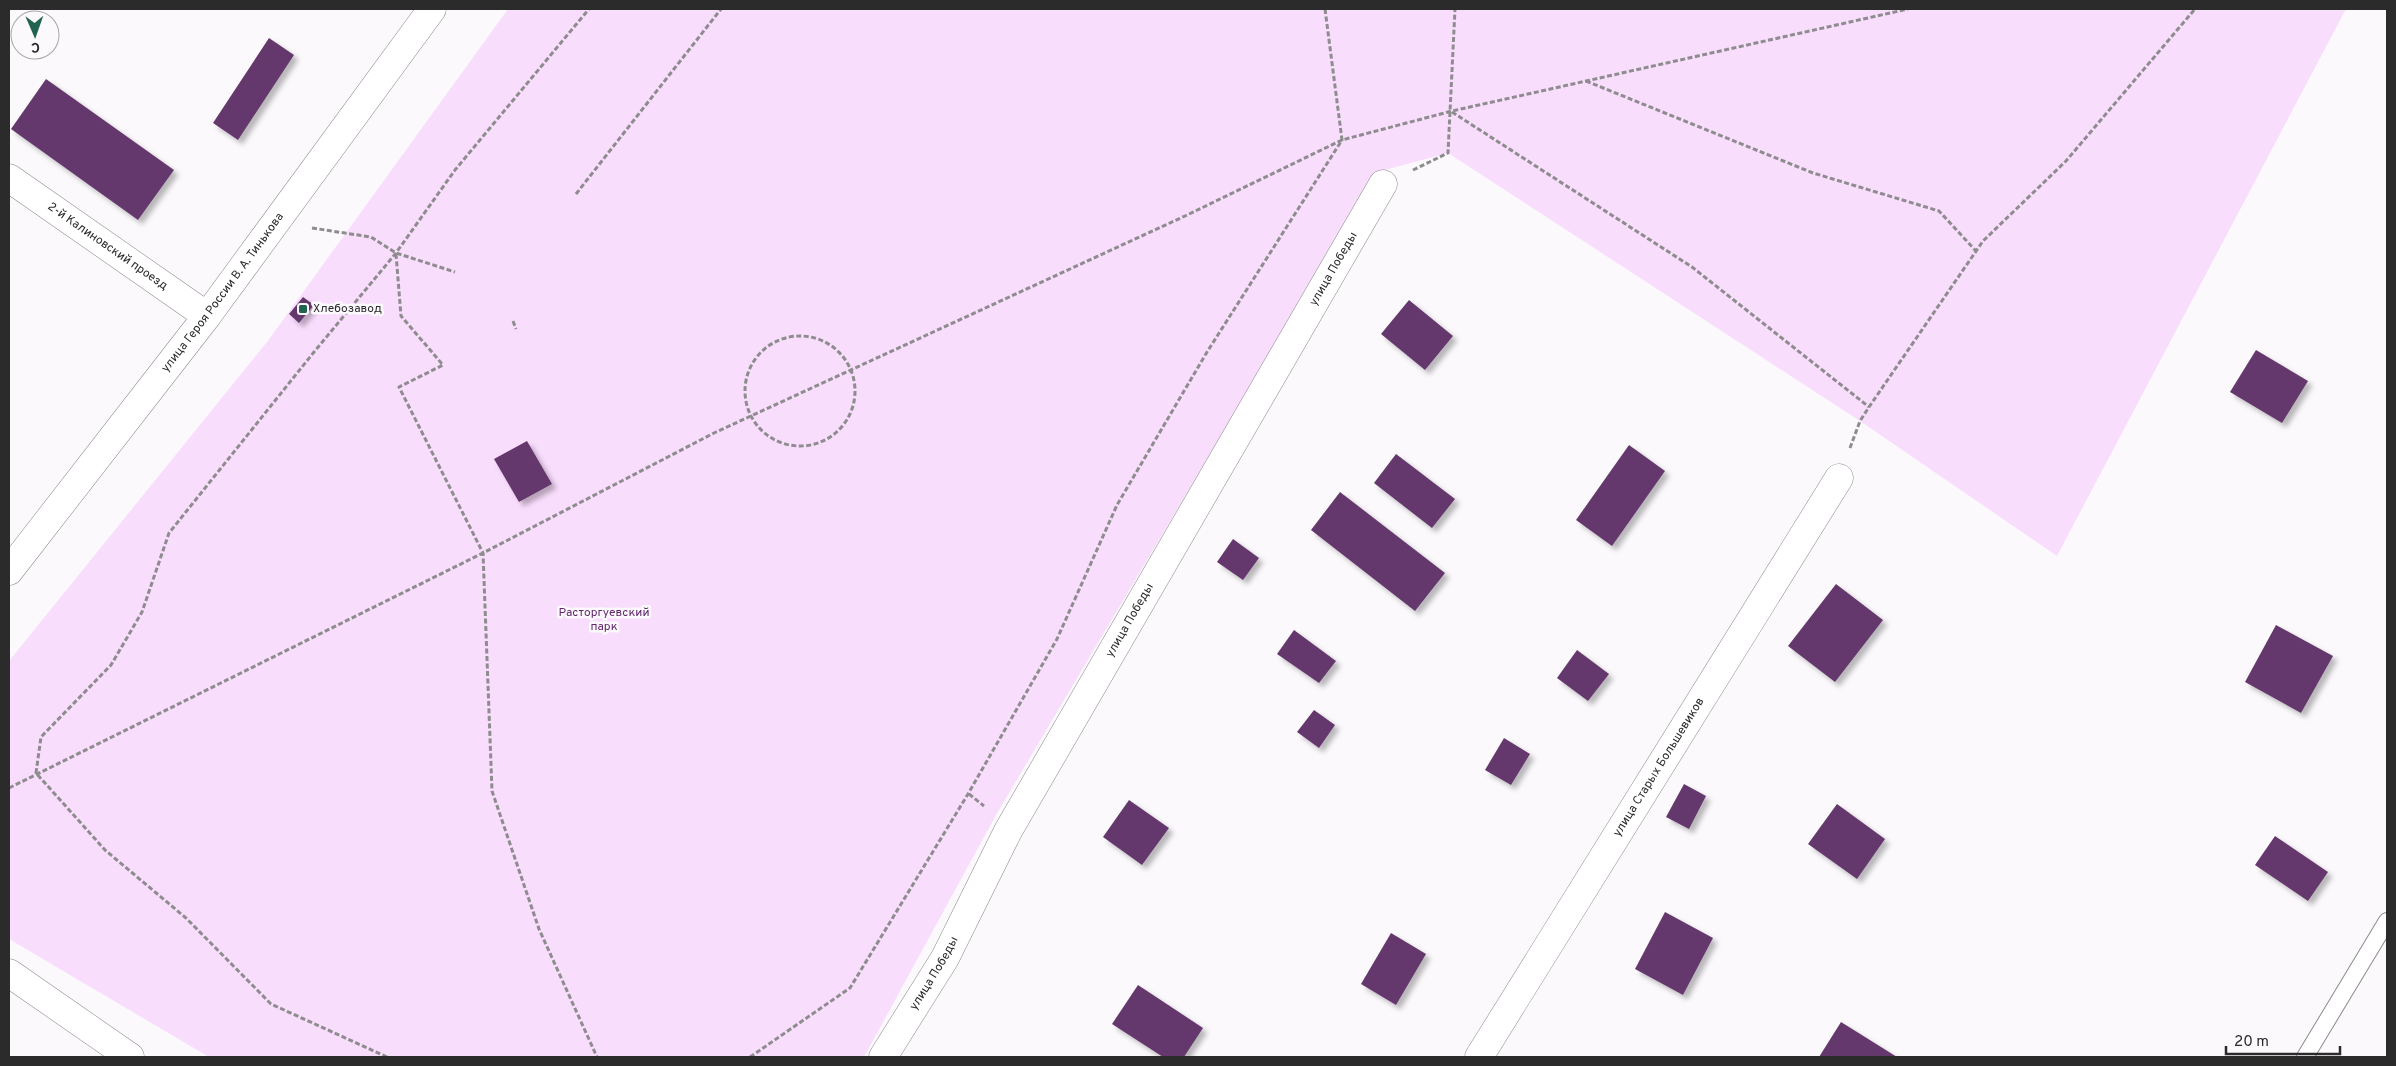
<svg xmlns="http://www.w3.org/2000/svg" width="2396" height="1066" viewBox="0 0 2396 1066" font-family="Overpass,sans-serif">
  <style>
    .green { fill: #f9ddfd }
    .building { fill: #65396d; filter: url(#shadow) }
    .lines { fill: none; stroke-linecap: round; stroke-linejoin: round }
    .lane-casing { stroke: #8d8a8d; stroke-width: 18 }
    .street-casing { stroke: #8d8a8d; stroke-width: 29 }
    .secondary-casing { stroke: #8d8a8d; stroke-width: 29 }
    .path { stroke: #8e8c8e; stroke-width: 3; stroke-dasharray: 5 2.5; stroke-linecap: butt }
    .lane { stroke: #fff; stroke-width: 16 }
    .street { stroke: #fff; stroke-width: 28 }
    .secondary { stroke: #fff; stroke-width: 28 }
    .poi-dot { fill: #216250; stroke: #fbf9fc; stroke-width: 2 }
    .labels { text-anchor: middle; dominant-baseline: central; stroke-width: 5; stroke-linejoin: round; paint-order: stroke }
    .street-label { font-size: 12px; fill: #2c2b2c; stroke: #fbf9fc }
    .poi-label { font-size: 12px; fill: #2c2b2c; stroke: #fbf9fc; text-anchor: start }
    .park-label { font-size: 12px; fill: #62276c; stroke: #fbf9fc }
  </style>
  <defs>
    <filter id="shadow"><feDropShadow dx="4.5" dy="4.5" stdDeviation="2.5" flood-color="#0004"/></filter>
  </defs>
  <rect width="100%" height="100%" fill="#fbf9fc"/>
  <!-- green -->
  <polygon class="green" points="508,9 2346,9 2057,556 1860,421 1448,153 1377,172 996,815 864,1057 209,1057 9,939 9,661 267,342"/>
  <!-- building -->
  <g class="building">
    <polygon points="269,38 294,55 238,140 213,123"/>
    <polygon points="46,79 174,170 138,220 11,129"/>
    <polygon points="303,297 314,305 299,323 289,314"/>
    <polygon points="1409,300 1453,336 1425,370 1381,334"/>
    <polygon points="2256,350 2308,381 2282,423 2230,392"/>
    <polygon points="527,441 552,484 519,502 494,459"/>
    <polygon points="1629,445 1665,471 1612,546 1576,520"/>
    <polygon points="1396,454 1455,499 1432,528 1374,483"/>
    <polygon points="1340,492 1445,573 1415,611 1311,530"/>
    <polygon points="1233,539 1259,558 1243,580 1217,562"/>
    <polygon points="1836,584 1883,620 1835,682 1788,646"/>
    <polygon points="2276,625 2333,656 2301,713 2245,682"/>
    <polygon points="1294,630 1336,661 1319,683 1277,654"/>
    <polygon points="1577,650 1609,674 1588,701 1557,678"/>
    <polygon points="1314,710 1335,725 1319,748 1297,732"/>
    <polygon points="1504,738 1530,754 1511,785 1485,770"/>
    <polygon points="1684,784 1706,796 1689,829 1666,817"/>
    <polygon points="1129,800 1169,828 1142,865 1103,837"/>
    <polygon points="1837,804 1885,839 1857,879 1808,844"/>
    <polygon points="2275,836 2328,872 2308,901 2255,865"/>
    <polygon points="1665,912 1713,938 1683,995 1635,969"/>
    <polygon points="1391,933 1426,954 1396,1005 1361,984"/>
    <polygon points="1138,985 1203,1028 1184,1057 1163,1057 1112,1024"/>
    <polygon points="1841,1022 1897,1057 1819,1057"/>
  </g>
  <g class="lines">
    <!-- lane casing -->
    <g class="lane-casing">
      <polyline id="lane" points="2305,1057 2387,921"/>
    </g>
    <!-- street casing -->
    <g class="street-casing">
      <g id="street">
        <path id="s1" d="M 9,178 L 207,316"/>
        <polyline points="9,973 130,1057"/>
        <path id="s2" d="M 883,1057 L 945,958 L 1008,831 L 1383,184"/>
        <path id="s3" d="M 1479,1057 L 1839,478"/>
      </g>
    </g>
    <!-- secondary casing -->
    <g class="secondary-casing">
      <g id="secondary">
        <path id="s4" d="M 9,571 L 207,316 L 432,9"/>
      </g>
    </g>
    <!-- path -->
    <g class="path">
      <polyline points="1586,81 1813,173 1939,211 1976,251"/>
      <polyline points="1452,112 1692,267 1869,407"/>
      <polyline points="1413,170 1448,153 1455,9"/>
      <polyline points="576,194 721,9"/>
      <polyline points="312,228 371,237 396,253 455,272"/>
      <polyline points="396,254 401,316 443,365 399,387 483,553 492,791 539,929 597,1057"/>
      <polyline points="513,321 516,329"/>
      <circle cx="800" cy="391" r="55"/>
      <polyline points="1850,448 1860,421 1869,407 1983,241 2066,161 2195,9"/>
      <polyline points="9,788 483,553 714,433 1185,216 1342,140 1452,111 1908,9"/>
      <polyline points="969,794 984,806"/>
      <polyline points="387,1057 271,1004 186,918 105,850 36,773 41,737 111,665 142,612 169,533 314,352 396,253 455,170 589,9"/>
      <polyline points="750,1057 850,988 968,794 1057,639 1117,505 1207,352 1342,140 1325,9"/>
    </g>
    <!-- lane -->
    <use href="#lane" class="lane"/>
    <!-- street -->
    <use href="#street" class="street"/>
    <!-- secondary -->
    <use href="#secondary" class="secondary"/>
  </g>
  <!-- markers -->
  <rect class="poi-dot" x="298" y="304" width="10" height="10" rx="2.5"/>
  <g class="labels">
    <!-- street labels -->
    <g class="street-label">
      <text stroke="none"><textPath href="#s1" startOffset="120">2-й Калиновский проезд</textPath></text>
      <text stroke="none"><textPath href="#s2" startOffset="908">улица Победы</textPath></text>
      <text stroke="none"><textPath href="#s4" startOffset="351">улица Героя России В. А. Тинькова</textPath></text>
      <text stroke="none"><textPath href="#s2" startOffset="502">улица Победы</textPath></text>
      <text stroke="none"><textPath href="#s3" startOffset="341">улица Старых Большевиков</textPath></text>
      <text stroke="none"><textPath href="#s2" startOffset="98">улица Победы</textPath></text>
    </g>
    <!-- poi labels -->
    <g class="poi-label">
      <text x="313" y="309">Хлебозавод</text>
    </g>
    <!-- park labels -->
    <g class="park-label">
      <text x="604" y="613">Расторгуевский<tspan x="604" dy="14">парк</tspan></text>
    </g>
  </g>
  <!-- border -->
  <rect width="2396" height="1066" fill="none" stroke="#2c2b2c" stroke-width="20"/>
  <!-- north arrow -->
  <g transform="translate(35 35) rotate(178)"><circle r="24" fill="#fbf9fc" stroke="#a8a7a9"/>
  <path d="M0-4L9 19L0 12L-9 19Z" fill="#216250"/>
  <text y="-8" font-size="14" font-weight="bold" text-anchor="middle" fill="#2c2b2c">С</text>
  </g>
  <!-- scale -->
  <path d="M2226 1046v8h114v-8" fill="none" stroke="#2c2b2c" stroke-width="2.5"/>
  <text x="2234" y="1046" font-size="15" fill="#2c2b2c" stroke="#fbf9fc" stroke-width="4" paint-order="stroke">20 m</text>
</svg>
